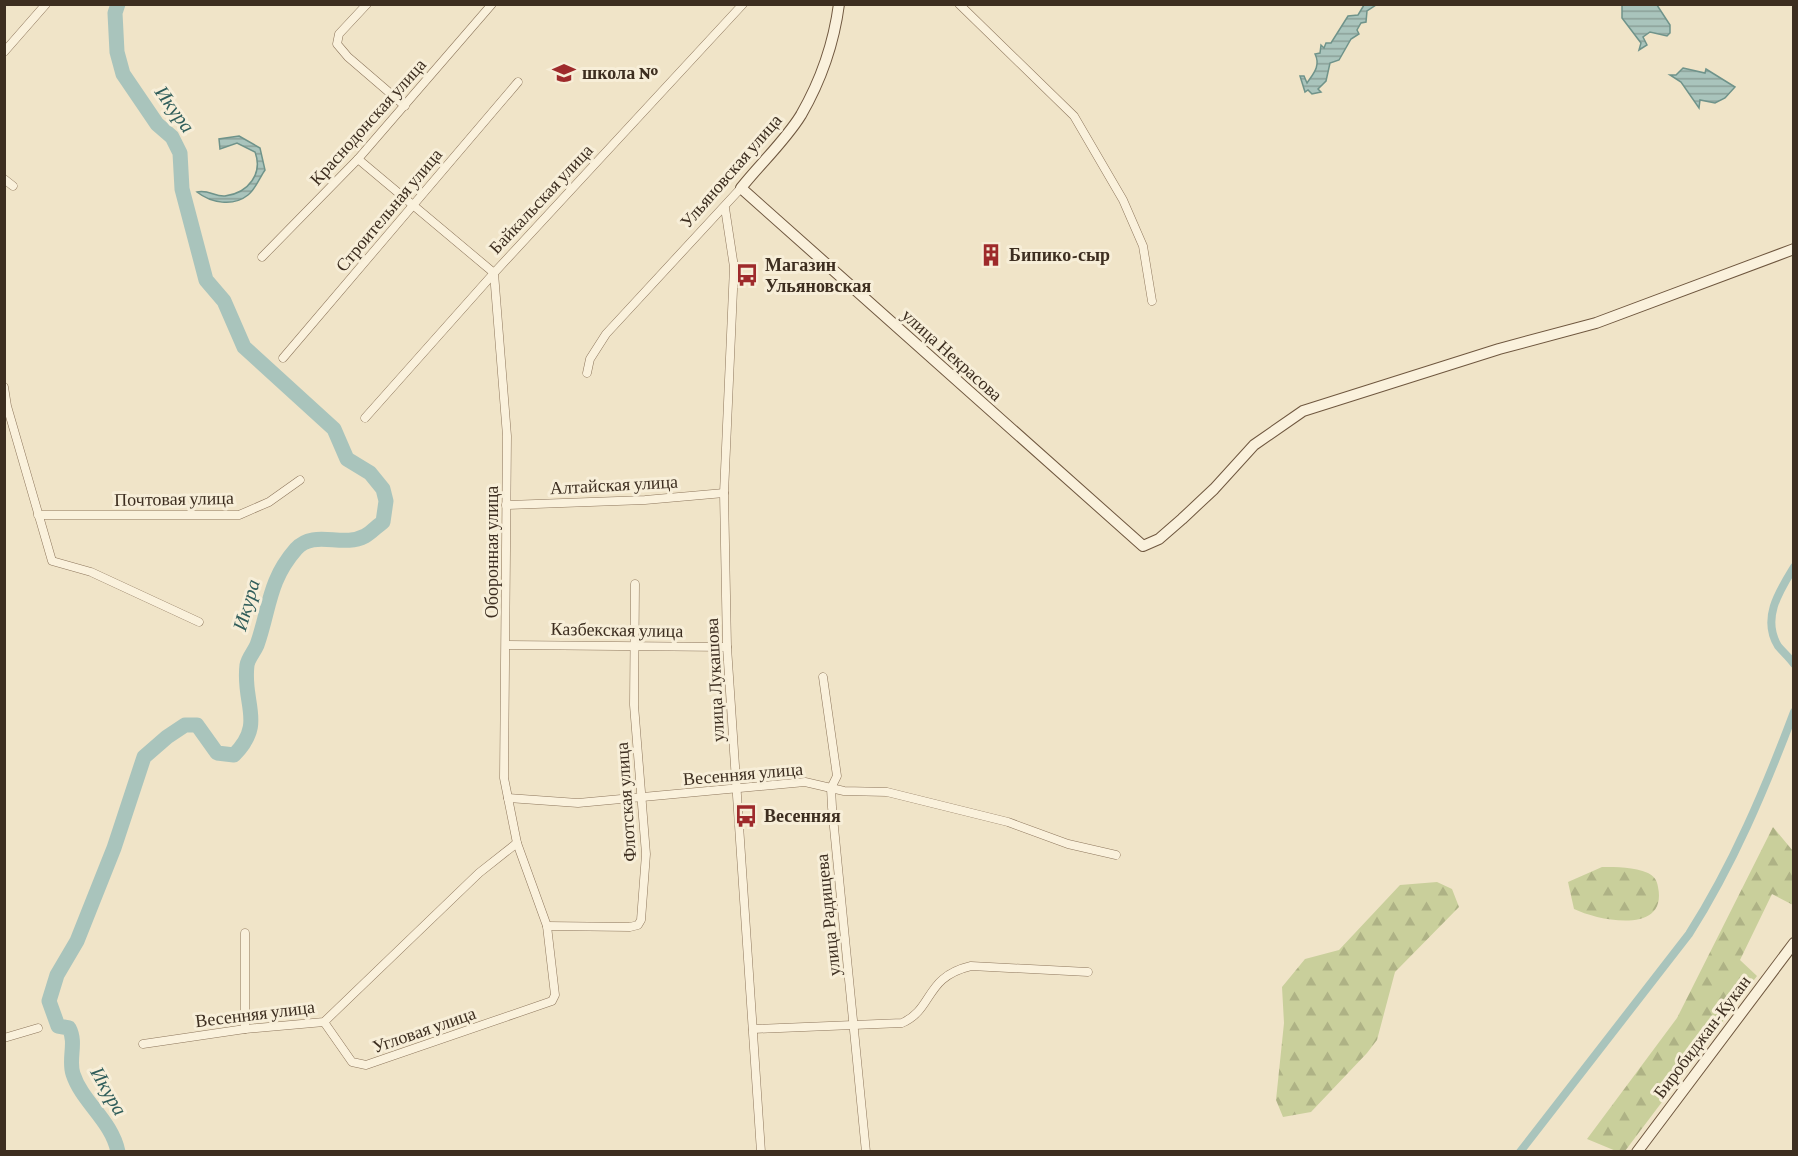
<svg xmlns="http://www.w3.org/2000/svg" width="1798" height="1156" viewBox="0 0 1798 1156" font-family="'Crimson Pro',serif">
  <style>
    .forest { fill: url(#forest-firs) }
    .water { fill: url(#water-rules); stroke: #6f938a; stroke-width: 1.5 }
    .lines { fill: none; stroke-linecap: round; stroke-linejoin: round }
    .canal { stroke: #a9c4bc; stroke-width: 8 }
    .river { stroke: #a9c4bc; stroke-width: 15 }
    .street-casing { stroke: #8d765c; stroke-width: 9 }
    .secondary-casing { stroke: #6f573f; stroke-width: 12 }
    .street { stroke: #faf1dc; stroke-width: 8 }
    .secondary { stroke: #faf1dc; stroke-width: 10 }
    .labels { text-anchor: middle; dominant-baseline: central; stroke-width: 6; stroke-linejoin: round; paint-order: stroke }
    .poi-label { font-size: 18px; font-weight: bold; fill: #3d2e20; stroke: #f7eed8; text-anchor: start }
    .street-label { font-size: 18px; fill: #3d2e20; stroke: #f7eed8 }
    .water-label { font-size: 20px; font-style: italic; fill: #2f5d5a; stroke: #f7eed8 }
  </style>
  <defs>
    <pattern id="forest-firs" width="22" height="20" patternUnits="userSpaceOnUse" patternTransform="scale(1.5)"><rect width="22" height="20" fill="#c9cf9b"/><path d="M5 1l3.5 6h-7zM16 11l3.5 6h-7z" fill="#aeb285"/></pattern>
    <pattern id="water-rules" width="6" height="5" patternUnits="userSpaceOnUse" patternTransform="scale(1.5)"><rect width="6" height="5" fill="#a9c4bc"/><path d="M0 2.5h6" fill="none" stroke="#8ba098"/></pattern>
  </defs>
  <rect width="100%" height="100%" fill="#f0e4c8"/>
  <!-- forest -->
  <g class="forest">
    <polygon points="1773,827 1793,851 1793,905 1772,894 1740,960 1757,976 1625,1151 1616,1151 1587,1139 1677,1018"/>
    <path d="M 1602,867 C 1617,867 1634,867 1648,873 C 1654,876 1657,880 1658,887 C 1668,935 1599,921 1574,909 L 1568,882 Z"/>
    <polygon points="1437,882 1452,889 1459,907 1395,972 1377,1040 1367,1053 1311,1112 1283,1117 1276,1100 1284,1023 1282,987 1305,959 1339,950 1400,885"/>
  </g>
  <!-- water -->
  <g class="water">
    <path d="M 1364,5 L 1376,5 L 1367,11 L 1366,22 L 1361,23 L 1357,30 L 1359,34 L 1351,39 L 1339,60 L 1330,63 L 1326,81 L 1318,89 L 1321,92 L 1312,94 L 1308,90 L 1305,92 L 1300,76 L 1304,76 L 1307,83 C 1313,74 1321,66 1315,54 L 1320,53 L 1321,45 L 1324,48 L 1326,43 L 1331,43 L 1348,16 L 1358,15 Z"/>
    <polygon points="1622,5 1657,5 1670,25 1670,33 1667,36 1650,32 1643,37 1647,45 1639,50 1641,43 1622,18"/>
    <polygon points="1683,68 1705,73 1706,69 1735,87 1725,98 1715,103 1700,100 1699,108 1681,82 1670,75 1676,75"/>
    <path d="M 239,136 L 260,148 L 265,170 C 260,177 255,190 248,195 C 233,207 211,203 197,192 C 208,189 215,197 225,196 C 249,193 263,173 255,152 L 237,143 L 220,149 L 219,139 Z"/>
  </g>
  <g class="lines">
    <!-- canal -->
    <g class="canal">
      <path d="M 1794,567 C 1780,590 1761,618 1778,646 C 1783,652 1789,657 1794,664"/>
      <path d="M 1520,1152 L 1689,934 C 1733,865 1765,789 1794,712"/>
    </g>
    <!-- river -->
    <path class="river" d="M 118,1152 C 112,1121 82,1102 73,1074 C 68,1059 77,1043 69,1028 L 58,1026 L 49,1001 L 57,975 L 77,941 L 114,848 L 144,757 L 167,737 L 185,725 L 197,725 L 217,753 L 234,755 C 266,723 242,704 247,665 C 248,658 254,652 257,645 C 270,608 268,581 296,549 C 314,529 342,548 365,536 C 371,533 377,526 383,522 L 386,501 L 383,489 L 370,473 L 347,459 L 334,429 L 244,347 L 224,301 L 206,280 L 182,189 L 180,153 L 172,137 L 157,124 L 123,74 L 117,52 L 115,13 L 118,4"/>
    <!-- street casing -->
    <g class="street-casing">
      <g id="street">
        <polyline points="367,4 339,34 337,44 348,57 405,106"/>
        <polyline points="959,4 1074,116 1123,200 1143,246 1152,301"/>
        <polyline points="4,52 46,4"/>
        <polyline points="4,179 13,186"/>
        <polyline points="725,208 734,267 724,493 727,647 761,1152"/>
        <polyline points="262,257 358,159 492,4"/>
        <polyline points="283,358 518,82"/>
        <polyline points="587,373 590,359 606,334 741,188"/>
        <polyline points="4,387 7,406 52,561 91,572 199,622"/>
        <polyline points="365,418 494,273 743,4"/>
        <polyline points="506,505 645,500 724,493"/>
        <polyline points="38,515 239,515 269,502 300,480"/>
        <polyline points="507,645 727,647"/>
        <polyline points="823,677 837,776 831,788 832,807 866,1152"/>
        <polyline points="508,798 578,803 805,782 844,791 887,792 1008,822 1068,844 1116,855"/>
        <polyline points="547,926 630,927 638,925 641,920 646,854 634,705 635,584"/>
        <polyline points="245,933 245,1029"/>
        <polyline points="324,1022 352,1062 366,1065 552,1001 555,995 547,926 517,843 504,778 507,436 494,273 358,159"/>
        <path d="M 753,1029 L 902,1023 C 934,1009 924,977 971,966 L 1088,972"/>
        <polyline points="4,1038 38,1028"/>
        <polyline points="143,1044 245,1029 324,1022 479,873 517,843"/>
      </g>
    </g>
    <!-- secondary casing -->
    <g class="secondary-casing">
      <g id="secondary">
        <path d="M 839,4 C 834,42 820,82 801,115 C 785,141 760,164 741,188 L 1143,546 L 1159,539 L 1182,519 L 1214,489 L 1254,445 L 1303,411 L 1499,349 L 1596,323 L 1794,249"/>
        <polyline points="1637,1152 1794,943"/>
      </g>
    </g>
    <!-- street -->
    <use href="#street" class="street"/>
    <!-- secondary -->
    <use href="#secondary" class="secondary"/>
  </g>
  <!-- icons -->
  <defs>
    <g id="school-bare" transform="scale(1.8)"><path d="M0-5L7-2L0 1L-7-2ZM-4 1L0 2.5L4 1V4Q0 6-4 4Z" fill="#9e2a2b" stroke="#f7eed8" stroke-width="2.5" paint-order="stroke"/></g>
    <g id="building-bare" transform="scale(1.8)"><path d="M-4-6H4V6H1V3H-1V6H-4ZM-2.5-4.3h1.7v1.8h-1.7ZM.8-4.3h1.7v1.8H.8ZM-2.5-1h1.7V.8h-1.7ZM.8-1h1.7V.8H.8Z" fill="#9e2a2b" stroke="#f7eed8" stroke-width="2.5" paint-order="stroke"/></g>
    <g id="bus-bare" transform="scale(1.8)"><path d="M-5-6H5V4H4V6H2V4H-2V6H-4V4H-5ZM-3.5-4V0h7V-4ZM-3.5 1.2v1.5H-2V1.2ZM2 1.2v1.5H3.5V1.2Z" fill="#9e2a2b" stroke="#f7eed8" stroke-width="2.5" paint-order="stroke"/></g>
  </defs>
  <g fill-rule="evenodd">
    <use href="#school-bare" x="564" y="73"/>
    <use href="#building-bare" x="991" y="255"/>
    <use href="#bus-bare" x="747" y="275"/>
    <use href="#bus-bare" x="746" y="816"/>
  </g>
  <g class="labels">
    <!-- poi labels -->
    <g class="poi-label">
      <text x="582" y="73">школа №</text>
      <text x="1009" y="255">Бипико-сыр</text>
      <text x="765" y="265">Магазин<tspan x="765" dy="21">Ульяновская</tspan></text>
      <text x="764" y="816">Весенняя</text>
    </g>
    <!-- street labels -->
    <g class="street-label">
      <text transform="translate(368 122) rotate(-48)">Краснодонская улица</text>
      <text transform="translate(731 171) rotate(-49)">Ульяновская улица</text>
      <text transform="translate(541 199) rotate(-47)">Байкальская улица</text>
      <text transform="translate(389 210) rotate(-50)">Строительная улица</text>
      <text transform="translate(952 355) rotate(42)">улица Некрасова</text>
      <text transform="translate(614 485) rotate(-3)">Алтайская улица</text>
      <text transform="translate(174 499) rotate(-1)">Почтовая улица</text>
      <text transform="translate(492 552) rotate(-90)">Оборонная улица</text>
      <text transform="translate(617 630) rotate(1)">Казбекская улица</text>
      <text transform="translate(715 680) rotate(-93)">улица Лукашова</text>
      <text transform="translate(743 774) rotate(-5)">Весенняя улица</text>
      <text transform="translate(626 802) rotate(-94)">Флотская улица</text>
      <text transform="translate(828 915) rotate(-96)">улица Радищева</text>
      <text transform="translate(255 1014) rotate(-7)">Весенняя улица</text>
      <text transform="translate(424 1030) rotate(-19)">Угловая улица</text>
      <text transform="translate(1702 1037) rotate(-53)">Биробиджан-Кукан</text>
    </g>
    <!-- water labels -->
    <g class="water-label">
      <text transform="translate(175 109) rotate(54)">Икура</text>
      <text transform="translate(246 605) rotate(-74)">Икура</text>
      <text transform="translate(109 1091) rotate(60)">Икура</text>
    </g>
  </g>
  <!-- border -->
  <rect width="1798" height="1156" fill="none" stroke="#3d2e20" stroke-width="12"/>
</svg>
